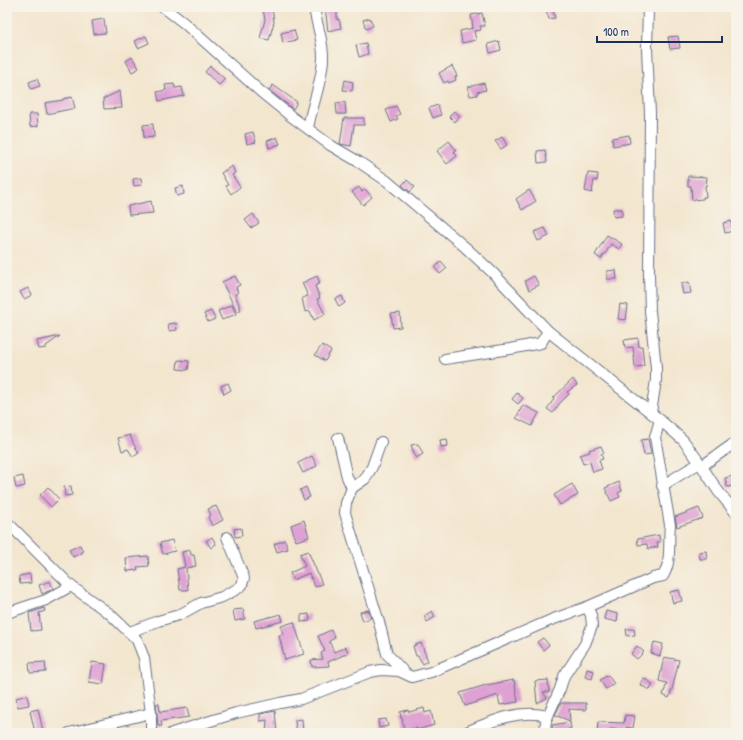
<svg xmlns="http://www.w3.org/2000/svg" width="743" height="740" viewBox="0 0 743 740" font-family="'Patrick Hand',sans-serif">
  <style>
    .building { fill: #dfa1d3 }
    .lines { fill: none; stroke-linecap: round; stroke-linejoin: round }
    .minor-casing { stroke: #676f86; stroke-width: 12 }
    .minor { stroke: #fff; stroke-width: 10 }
  </style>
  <rect width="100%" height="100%" fill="#f7f3e8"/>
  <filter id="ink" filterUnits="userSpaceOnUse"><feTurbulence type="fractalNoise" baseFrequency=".025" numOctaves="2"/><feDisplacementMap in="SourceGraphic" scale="8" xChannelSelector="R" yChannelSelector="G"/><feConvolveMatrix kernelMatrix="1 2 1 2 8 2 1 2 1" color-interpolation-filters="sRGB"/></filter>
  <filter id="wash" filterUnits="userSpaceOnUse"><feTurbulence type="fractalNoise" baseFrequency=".012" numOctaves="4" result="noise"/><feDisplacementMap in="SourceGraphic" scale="16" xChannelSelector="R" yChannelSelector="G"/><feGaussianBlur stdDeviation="0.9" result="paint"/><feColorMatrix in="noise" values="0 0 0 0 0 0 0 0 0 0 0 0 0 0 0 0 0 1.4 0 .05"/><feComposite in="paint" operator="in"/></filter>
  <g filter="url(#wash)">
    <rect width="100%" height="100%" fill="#f3e6cf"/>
    <g id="blocks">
      <!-- building -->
      <g class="building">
        <polygon points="272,7 274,22 269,40 260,38 265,20 263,9"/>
        <polygon points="325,7 337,7 337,20 339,19 341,28 328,31"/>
        <polygon points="545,7 552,7 555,18 549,19"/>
        <polygon points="482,13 485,26 480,26 481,30 474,31 476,40 462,43 460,31 473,28 471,15"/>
        <polygon points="370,18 373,26 366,29 363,20"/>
        <polygon points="104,19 106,33 94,34 92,21"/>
        <polygon points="294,30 297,40 283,43 281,33"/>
        <polygon points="146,36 149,43 138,48 135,41"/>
        <polygon points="678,36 680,48 670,49 668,37"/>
        <polygon points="499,41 501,50 490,53 488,44"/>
        <polygon points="366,43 368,54 359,57 356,45"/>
        <polygon points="132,57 139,68 132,72 126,61"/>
        <polygon points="210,66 225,79 219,85 205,72"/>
        <polygon points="452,66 457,76 455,77 456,80 449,83 448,81 444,83 439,73"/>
        <polygon points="37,79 40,86 31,89 29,82"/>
        <polygon points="345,80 353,82 352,91 343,90"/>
        <polygon points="484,83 486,90 477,92 477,95 470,96 468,87"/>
        <polygon points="174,84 175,88 182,87 184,96 159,101 157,92 166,90 165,85"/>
        <polygon points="273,85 297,102 293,109 269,90"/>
        <polygon points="120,91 122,108 104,109 103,99"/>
        <polygon points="72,97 75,108 47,114 45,103 63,100 63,99"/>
        <polygon points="345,102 346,114 337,114 336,103"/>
        <polygon points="438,105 441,115 433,118 429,108"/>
        <polygon points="396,106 400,114 396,116 398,119 391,122 386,110"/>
        <polygon points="454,111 460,116 455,122 449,116"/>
        <polygon points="29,114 37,114 38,126 30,127"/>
        <polygon points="344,118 364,118 364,125 354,125 351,146 340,144"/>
        <polygon points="153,124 154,137 144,138 143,125"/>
        <polygon points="253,132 256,142 247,144 245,134"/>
        <polygon points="629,135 630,143 613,146 612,138"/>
        <polygon points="277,137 280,144 269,148 267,141"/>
        <polygon points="502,137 507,145 501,149 495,141"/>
        <polygon points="449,141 456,150 454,152 457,156 447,164 437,151"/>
        <polygon points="545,150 547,162 538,163 537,151"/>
        <polygon points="232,166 235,173 232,175 240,187 231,194 226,186 228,185 221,173"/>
        <polygon points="588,173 598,174 597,181 594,180 592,193 585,191"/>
        <polygon points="688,176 707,177 706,186 705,186 706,197 703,197 703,199 692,200 691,186 688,186"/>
        <polygon points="141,178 142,185 134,186 133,179"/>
        <polygon points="407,180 415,187 410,192 402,185"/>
        <polygon points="183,186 184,194 177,196 175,188"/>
        <polygon points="359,187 362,192 365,189 372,197 363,205 352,192"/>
        <polygon points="529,190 536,201 522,210 516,199"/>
        <polygon points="151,201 153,213 129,215 128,206"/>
        <polygon points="613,209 622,209 622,216 614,217"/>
        <polygon points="253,214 259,223 251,228 245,220"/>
        <polygon points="731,221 733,231 725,233 723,223"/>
        <polygon points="545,228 549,236 538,241 534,232"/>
        <polygon points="607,235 622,244 619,249 611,244 605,254 604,254 601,259 595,255"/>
        <polygon points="441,261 447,268 440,274 435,268"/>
        <polygon points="616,270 617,279 607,279 607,271"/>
        <polygon points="235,276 240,285 236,287 238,293 235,294 241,310 237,312 222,282"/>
        <polygon points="317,276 320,283 315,286 320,298 317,299 325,314 314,320 310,311 305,312 302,298 308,296 302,283"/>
        <polygon points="534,276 539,285 529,290 525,281"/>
        <polygon points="689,282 691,293 683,294 681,284"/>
        <polygon points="28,288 32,295 24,299 20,292"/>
        <polygon points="342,296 345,303 339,307 335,299"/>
        <polygon points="620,304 628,305 626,320 618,319"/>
        <polygon points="232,305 236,314 222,320 218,311"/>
        <polygon points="211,311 215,319 208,322 204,314"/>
        <polygon points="400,313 401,327 393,328 391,314"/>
        <polygon points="176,323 177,330 169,331 168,324"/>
        <polygon points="60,336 46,346 46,348 39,349 37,341"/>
        <polygon points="638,338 639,347 642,346 644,366 635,367 633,347 625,348 624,340"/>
        <polygon points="322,345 331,351 325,361 315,355"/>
        <polygon points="178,360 189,361 188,370 177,369"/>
        <polygon points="573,379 577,385 567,392 569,394 559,404 553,413 547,409 554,399 553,398"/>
        <polygon points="228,383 231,390 224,394 221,386"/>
        <polygon points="517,393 523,398 518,404 512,399"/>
        <polygon points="523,405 539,413 532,426 516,418"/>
        <polygon points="130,435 134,445 139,453 133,457 128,449 122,451 118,438"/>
        <polygon points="447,439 448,446 441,447 440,440"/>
        <polygon points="648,439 651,454 644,455 641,440"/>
        <polygon points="418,444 423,454 416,458 411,445"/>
        <polygon points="601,446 604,453 601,454 603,459 599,460 602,469 593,472 590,462 583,464 580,455 590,452 589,450"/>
        <polygon points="312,456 317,466 303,473 298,463"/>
        <polygon points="23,476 25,486 16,488 14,478"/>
        <polygon points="733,476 734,486 727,487 725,478"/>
        <polygon points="619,482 622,491 618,493 620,497 611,501 605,488"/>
        <polygon points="572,484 578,495 560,505 554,495"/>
        <polygon points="71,486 72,495 65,496 64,487"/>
        <polygon points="48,487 59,499 51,507 40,495"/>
        <polygon points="306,487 310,497 304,500 300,490"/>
        <polygon points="216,506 223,520 212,526 208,517 211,515 208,509"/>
        <polygon points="699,508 703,518 677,527 675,517"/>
        <polygon points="304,520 309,537 296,541 291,525"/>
        <polygon points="241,528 242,536 235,537 234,529"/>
        <polygon points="659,535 660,542 657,542 658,547 648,549 647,544 638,545 637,539"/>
        <polygon points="212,537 216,544 211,548 206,541"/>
        <polygon points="172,540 175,551 163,554 160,543"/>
        <polygon points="285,540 288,549 277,552 274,544"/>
        <polygon points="80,545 83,552 73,557 69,550"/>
        <polygon points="190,550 191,555 194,555 196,566 186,568 188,590 180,590 177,569 185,567 182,552"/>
        <polygon points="308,551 322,584 315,587 309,573 293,580 290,573 305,566 300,554"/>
        <polygon points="706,551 707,559 700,559 699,552"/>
        <polygon points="148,556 149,566 137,567 138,570 127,571 126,558"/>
        <polygon points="30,574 31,583 20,584 19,576"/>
        <polygon points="50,581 53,589 42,594 39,585"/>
        <polygon points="679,590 682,601 673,603 670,592"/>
        <polygon points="44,608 45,611 39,613 41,630 31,631 29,613"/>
        <polygon points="243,609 245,619 235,621 233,610"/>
        <polygon points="368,610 371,618 363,621 360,612"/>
        <polygon points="432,611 435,617 427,622 424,616"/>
        <polygon points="606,611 618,614 617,622 604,619"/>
        <polygon points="281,614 283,621 256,628 254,621"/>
        <polygon points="309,614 310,621 301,622 301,615"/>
        <polygon points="294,622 304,654 285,660 279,635 283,634 281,626"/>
        <polygon points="626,629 634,629 635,635 627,636"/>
        <polygon points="331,630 335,638 329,641 334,652 346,647 348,653 328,662 329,666 312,667 311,660 323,659 321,653 325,651 318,636"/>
        <polygon points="543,638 549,645 543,650 537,642"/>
        <polygon points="654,642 663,644 660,656 651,653"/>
        <polygon points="421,643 428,661 423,664 418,656 416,656 413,646"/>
        <polygon points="637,646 644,652 637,659 631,654"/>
        <polygon points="664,657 679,660 673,686 669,698 663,695 667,683 659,681"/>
        <polygon points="45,662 46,672 30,673 29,663"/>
        <polygon points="92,662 106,664 103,684 89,682"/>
        <polygon points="587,669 594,671 592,679 585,677"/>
        <polygon points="608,675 614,684 606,689 600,680"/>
        <polygon points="643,678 653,684 650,690 640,685"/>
        <polygon points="514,680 518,702 500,705 498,695 465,706 460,693 486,685"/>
        <polygon points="548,680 549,692 543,692 547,698 537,703 535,681"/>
        <polygon points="27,695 29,705 18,707 16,698"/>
        <polygon points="561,703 586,703 586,710 569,709 570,721 555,715"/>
        <polygon points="156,704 159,704 160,712 187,708 189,717 161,721 162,726 158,726"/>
        <polygon points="424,708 425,713 431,711 434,725 417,730 417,728 404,730 402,718 401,718 400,712 408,710 409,712"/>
        <polygon points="38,709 43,731 35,732 30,711"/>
        <polygon points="275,711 277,733 266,733 267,720 260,721 260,714"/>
        <polygon points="625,715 635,716 633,728 626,727 626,730 610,729 610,733 597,733 598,722 624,723"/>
        <polygon points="302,719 303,733 296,733 295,720"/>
        <polygon points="386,719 388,726 379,728 378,720"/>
        <polygon points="570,722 571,729 568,729 569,732 553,733 552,725"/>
      </g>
    </g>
  </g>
  <g filter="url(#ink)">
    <use href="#blocks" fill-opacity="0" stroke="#676f86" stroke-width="1"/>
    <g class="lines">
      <!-- minor casing -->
      <g class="minor-casing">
        <g id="minor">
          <polyline points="163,7 184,23 261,92 292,117 330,145 359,162 387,181 465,247 492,272 548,331 660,420 683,440 697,459 718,491 736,513"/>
          <polyline points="648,7 647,49 650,113 649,276 650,311 656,368 656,380 651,413"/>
          <path d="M 308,128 C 312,105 322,82 323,59 C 324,42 316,24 314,7"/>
          <polyline points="445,359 510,349 541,343 548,331"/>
          <polyline points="338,438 347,477 352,488"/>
          <polyline points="381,442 372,467 365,479 352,488 346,503 345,513 379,622 387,654 404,672"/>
          <polyline points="702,466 736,442"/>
          <path d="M 662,486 C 675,478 687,470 700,463"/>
          <polyline points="7,522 71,586 110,614 137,640 144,658 151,713 151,733"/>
          <polyline points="7,613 46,600 71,586"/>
          <polyline points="130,632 158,621 179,615 201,603 222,597 237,589 242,585 244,578 227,537"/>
          <polyline points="69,733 151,713"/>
          <path d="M 172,733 L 236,713 L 280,703 L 301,699 L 370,672 L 381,670 L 399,671 L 412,677 L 431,672 L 551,620 L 587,607 L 653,578 L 663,576 C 672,562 668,541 670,525 L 655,437 L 660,420"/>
          <path d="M 464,733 C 490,722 519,708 548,716"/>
          <polyline points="545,733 546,720 560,689 564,676 585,644 592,626 591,615 587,607"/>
        </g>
      </g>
      <!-- minor -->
      <use href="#minor" class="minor"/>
    </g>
  </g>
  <!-- margin -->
  <rect width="743" height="740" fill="none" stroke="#f7f3e8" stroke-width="24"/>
  <!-- scale -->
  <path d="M597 36v6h125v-6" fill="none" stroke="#1b2f5e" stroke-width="2"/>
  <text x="603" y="36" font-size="12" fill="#1b2f5e" stroke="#f7f3e8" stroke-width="3" paint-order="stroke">100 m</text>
</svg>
